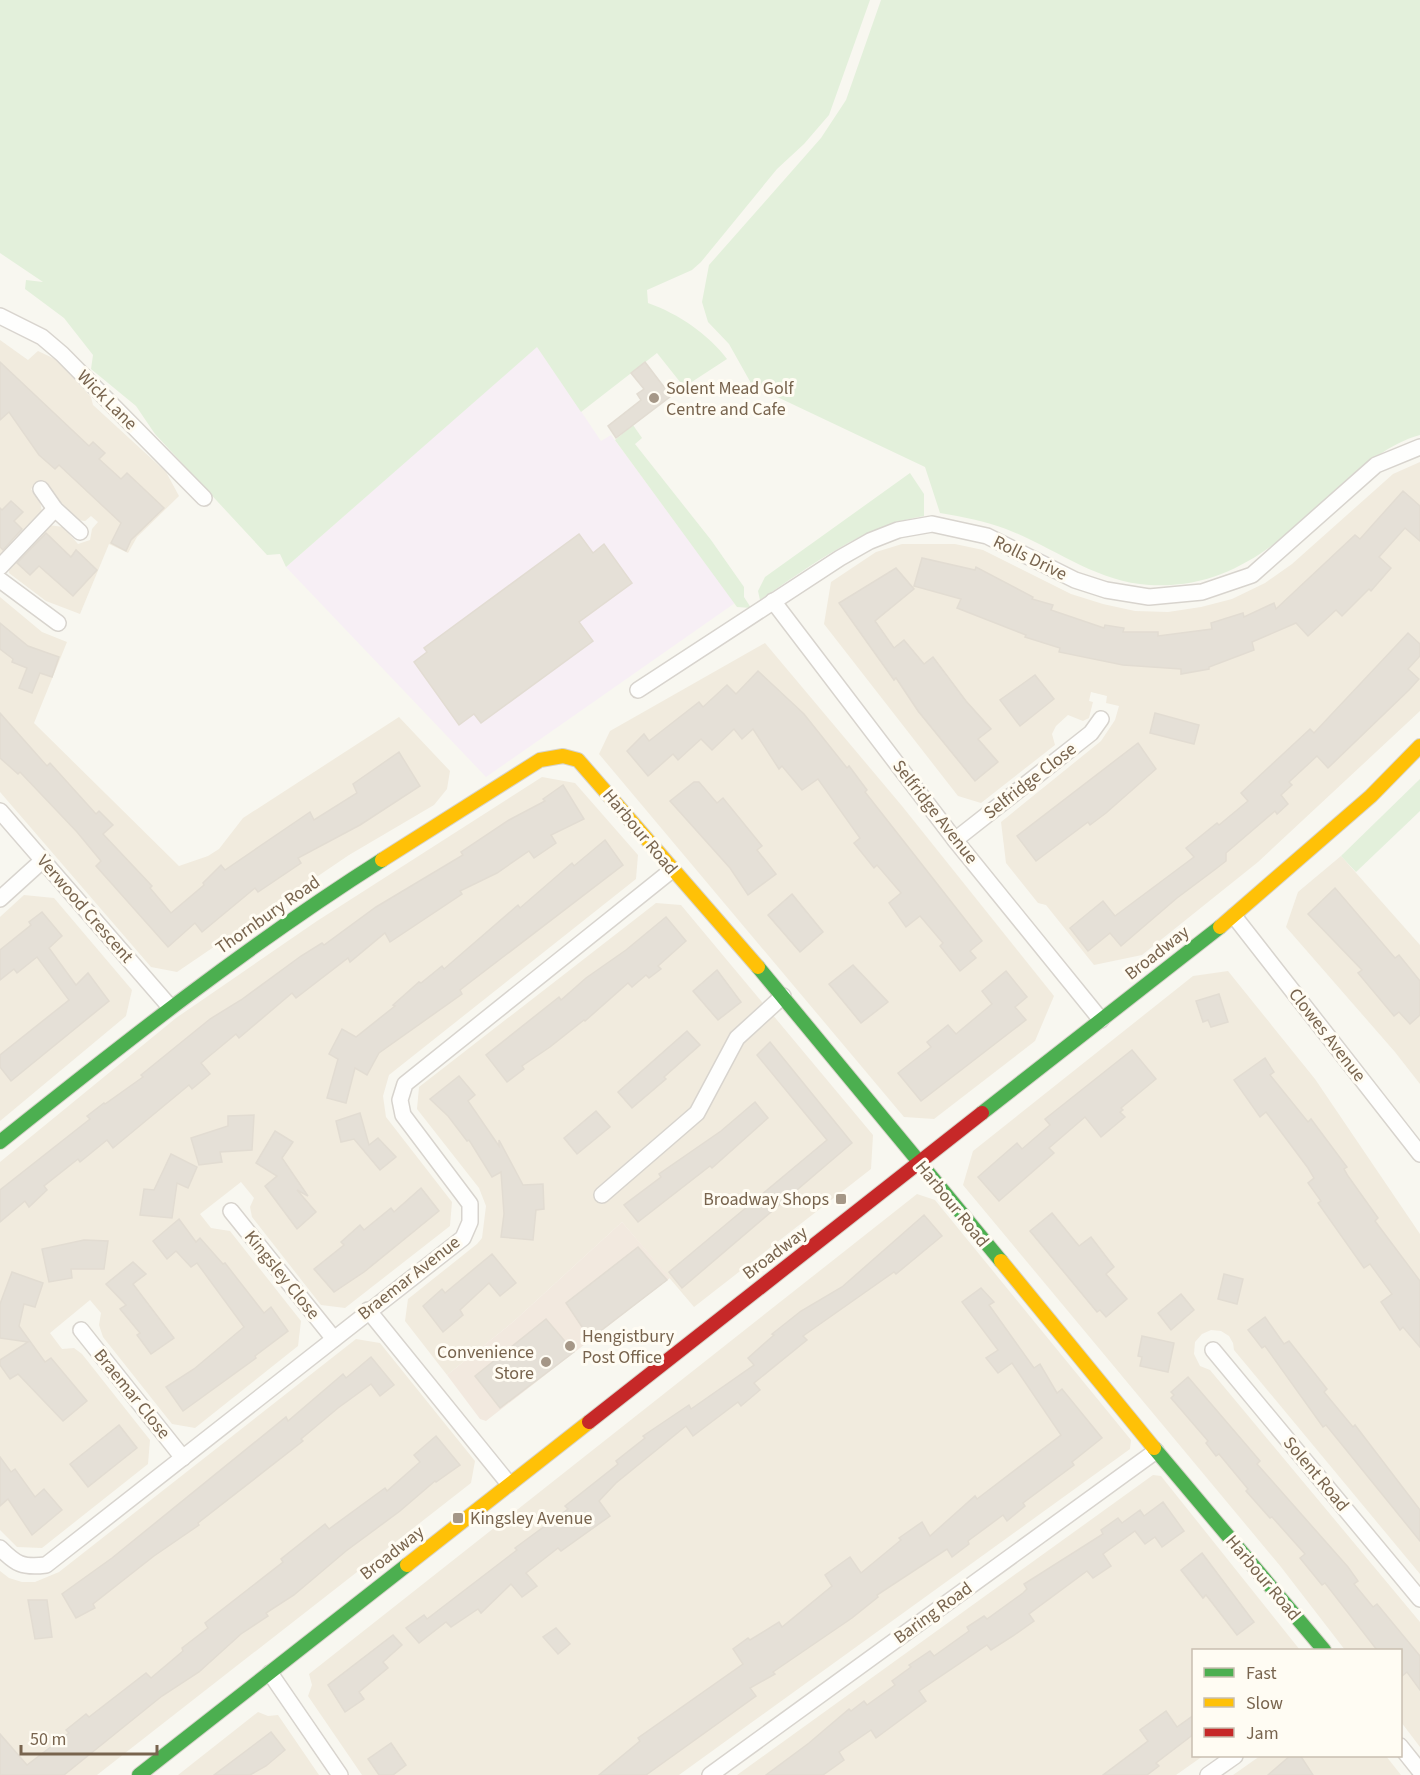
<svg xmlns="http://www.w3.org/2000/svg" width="1420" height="1775" viewBox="0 0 1420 1775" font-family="'Source Sans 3',sans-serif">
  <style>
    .residential { fill: #f1ebde }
    .commercial { fill: #f2e9df }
    .education { fill: #f7eff5 }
    .green { fill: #e3f0db }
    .building { fill: #e5e0d7; stroke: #e2dcd2; stroke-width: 1.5 }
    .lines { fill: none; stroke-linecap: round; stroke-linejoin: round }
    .street-casing { stroke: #d8d4ce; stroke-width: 18 }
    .fast-casing { stroke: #d7d3ca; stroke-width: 16 }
    .slow-casing { stroke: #d7d3ca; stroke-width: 16 }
    .jam-casing { stroke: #d7d3ca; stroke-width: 16 }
    .street { stroke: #fefefd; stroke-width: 15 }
    .fast { stroke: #4caf50; stroke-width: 14 }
    .slow { stroke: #ffc107; stroke-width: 14 }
    .jam { stroke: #c62828; stroke-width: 14 }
    .poi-dot { fill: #a59787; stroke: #fffcf3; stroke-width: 2 }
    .labels { text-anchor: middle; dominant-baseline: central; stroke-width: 6; stroke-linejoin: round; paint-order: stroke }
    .poi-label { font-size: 18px; fill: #78644e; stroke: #fffcf3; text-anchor: start }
    .street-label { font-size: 18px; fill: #78644e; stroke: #fffcf3 }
  </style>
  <rect width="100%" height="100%" fill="#f8f7f0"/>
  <!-- residential -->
  <g class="residential">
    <polygon points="0,340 28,360 38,351 57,360 91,397 93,405 166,472 179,496 137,537 128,553 109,544 80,614 46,601 9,573 9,567 49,525 63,527 78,544 90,540 92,529 98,522 91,516 85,521 77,520 41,480 31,489 40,501 42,512 0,558"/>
    <polygon points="1420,462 1420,711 1258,862 1142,955 1094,965 1046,905 1038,903 1006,863 1001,822 1101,741 1115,720 1119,706 1106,703 1107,696 1091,692 1089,701 1093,702 1089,718 1083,721 1068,715 1056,726 1052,734 1055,745 981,803 958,796 824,624 831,582 876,552 902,544 955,544 983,550 1071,594 1103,604 1135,611 1168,612 1201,607 1232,599 1265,583 1292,564 1393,474"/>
    <polygon points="0,597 42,632 67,642 34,723 179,866 208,856 219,849 243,818 399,717 450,771 447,789 434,805 349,855 177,972 151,967 0,792"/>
    <polygon points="765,643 902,806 1054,996 1035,1041 934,1119 904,1117 599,754 610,731"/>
    <polygon points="542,777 575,783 638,855 636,879 389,1075 383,1096 386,1117 452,1202 450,1226 345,1308 321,1305 252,1217 250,1207 254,1198 241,1182 200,1214 211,1228 230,1231 301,1321 298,1346 195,1428 172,1424 103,1337 99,1325 101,1313 90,1300 50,1333 62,1349 74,1348 82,1354 150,1440 148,1464 42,1548 17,1547 0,1530 0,1162 176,1018 317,921"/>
    <polygon points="1341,856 1420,945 1420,1084 1395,1052 1286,927 1298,892"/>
    <polygon points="24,895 54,898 132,990 126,1016 0,1121 0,917"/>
    <polygon points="656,903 681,905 873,1135 871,1169 694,1307 622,1222 513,1322 447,1375 405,1321 408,1299 477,1244 482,1238 486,1206 479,1188 417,1109 419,1087"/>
    <polygon points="1228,971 1315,1079 1420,1234 1420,1574 1234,1350 1233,1343 1229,1336 1221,1331 1211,1330 1202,1334 1195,1342 1194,1354 1200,1366 1210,1370 1420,1622 1420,1747 1401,1722 1400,1650 1345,1650 1281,1567 963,1185 973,1151 1193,976"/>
    <polygon points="917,1194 935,1200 1131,1440 1130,1449 679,1775 362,1775 308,1696 312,1685 309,1674"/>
    <polygon points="356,1339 380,1343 475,1461 471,1483 97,1775 0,1775 0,1571 9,1578 22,1582 35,1582 59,1572"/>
    <polygon points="1153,1475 1161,1476 1300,1650 1194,1650 1194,1756 1203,1756 1176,1775 737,1775"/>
    <polygon points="258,1712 268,1716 278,1715 319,1775 178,1775"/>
    <polygon points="1260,1756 1386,1756 1401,1775 1233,1775"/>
  </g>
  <!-- commercial -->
  <polygon class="commercial" points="622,1222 670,1278 486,1421 480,1419 447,1375 513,1322"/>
  <!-- education -->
  <polygon class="education" points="537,346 601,441 611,435 735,603 486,777 286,567"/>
  <!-- green -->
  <g class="green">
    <path d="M 0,0 L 870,0 L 829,115 L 804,144 L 777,169 L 701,262 L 692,270 L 647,290 L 648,303 C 679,314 708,334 727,359 L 684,387 L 657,353 L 581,412 L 537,347 L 286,567 L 280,554 L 267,555 L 155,434 L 136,406 L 91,369 L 93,355 L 64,318 L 25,289 L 26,280 L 43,282 L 0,253 Z"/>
    <path d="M 881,0 L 1420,0 L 1420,435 C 1388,444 1366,464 1341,486 C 1284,538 1233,590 1149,585 C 1096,582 1055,548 1006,529 C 985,521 963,517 940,513 L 925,467 L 752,385 L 729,344 L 708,322 L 702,302 L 709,265 L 821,138 L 846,100 Z"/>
    <polygon points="633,425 642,438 635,444 711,540 744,587 744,597 751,608 737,607 615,440"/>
    <path d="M 910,473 L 924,494 L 924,516 C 861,526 811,566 760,600 L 758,591 L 765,577 Z"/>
    <polygon points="1420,779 1420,811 1356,872 1341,856"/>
  </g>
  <!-- building -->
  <g class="building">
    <polygon points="0,362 89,446 93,442 105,453 99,459 121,479 127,473 164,508 131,540 126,551 111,543 121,523 59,465 55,469 39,455 9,412 0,420"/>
    <polygon points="645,362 671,396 616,438 608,426 641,400 637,394 644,389 631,373"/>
    <polygon points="1403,491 1420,506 1420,541 1405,528 1379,557 1391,568 1371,591 1369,589 1342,616 1336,610 1308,636 1296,623 1252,642 1254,650 1209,667 1209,669 1181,674 1181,669 1123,665 1059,652 1060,648 1025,637 1026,635 957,608 961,599 914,586 922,558 975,570 976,567 1033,597 1032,599 1053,605 1051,610 1104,628 1105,625 1124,628 1123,632 1158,632 1158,636 1212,629 1211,623 1243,613 1244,617 1274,603 1276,609 1355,535 1360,539"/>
    <polygon points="11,501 23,512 14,521 22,529 3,550 0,547 0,508 2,510"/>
    <polygon points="46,533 71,557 76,550 97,570 73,596 39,566 30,575 17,563"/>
    <polygon points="579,534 593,553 604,544 632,583 579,622 593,641 481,723 474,714 459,725 414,662 427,652 424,648"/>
    <polygon points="896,568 914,589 875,621 894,648 904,640 924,664 933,657 966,701 991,729 978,739 998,762 975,781 918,711 896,678 894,680 839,603"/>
    <polygon points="0,623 28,646 59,657 52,677 40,673 32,693 19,688 27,668 12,662 13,659 0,649"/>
    <polygon points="1408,633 1420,644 1420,656 1408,669 1419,679 1409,690 1328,768 1317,756 1289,782 1292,785 1281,795 1288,804 1277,814 1275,811 1226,853 1226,861 1217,868 1177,898 1121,946 1110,933 1088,951 1070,928 1103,901 1115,916 1194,857 1186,848 1217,823 1219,825 1248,801 1241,793 1310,729 1314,733"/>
    <polygon points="758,671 804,714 847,768 849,766 867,790 865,792 982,941 970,951 976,958 960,971 940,946 943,943 920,916 906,927 889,903 901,893 877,865 874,868 854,843 860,838 818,779 802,790 782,766 779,769 753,729 742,739 734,729 712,750 701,739 678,760 673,754 648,776 627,751 644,734 649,741 699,702 703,707 727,685 736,694"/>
    <polygon points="1035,675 1054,699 1020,726 1000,700"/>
    <polygon points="0,713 47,766 50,763 96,814 99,811 113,825 103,834 152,886 150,888 171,913 204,885 203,883 221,865 225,870 310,812 314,820 357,793 353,784 399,752 420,786 360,825 298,858 301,863 258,892 255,888 202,932 195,923 168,947 96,866 101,861 77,832 20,772 18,774 0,758"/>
    <polygon points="1155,713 1199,725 1194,744 1150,733"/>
    <polygon points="1138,743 1156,769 1106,813 1090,825 1088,822 1036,861 1017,836"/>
    <polygon points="694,782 699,782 717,803 723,798 762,846 757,850 776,874 748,895 730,868 670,801"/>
    <polygon points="563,785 584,819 551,835 556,843 534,858 529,851 497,873 460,891 462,894 390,942 385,933 350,962 348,958 296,998 292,993 239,1038 236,1034 201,1063 210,1074 192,1089 189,1085 113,1148 107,1140 80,1162 78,1159 44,1186 47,1190 29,1207 25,1201 0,1222 0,1190 90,1119 87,1116 104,1103 105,1104 143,1077 141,1075 210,1019 241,1000 301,956 322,943 324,945 376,907 463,855 461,852 509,820 545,801 543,799"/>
    <polygon points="605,840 623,865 460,990 462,994 379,1053 367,1075 355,1068 346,1103 327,1098 338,1059 329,1054 342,1029 356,1037 395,1006 393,1005 419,982 421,983 442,966 444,969 518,905 520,908 572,863 574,866"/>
    <polygon points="1335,888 1395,958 1399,955 1420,981 1420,1015 1410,1024 1399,1012 1394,1016 1358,973 1362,970 1308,914"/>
    <polygon points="792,894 823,932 800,952 768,915"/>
    <polygon points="42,912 62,936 49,948 76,985 88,973 109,1001 11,1081 0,1067 0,1055 69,1000 37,957 17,973 14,969 0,980 0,950 31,925 29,922"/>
    <polygon points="666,917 686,941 658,966 661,969 649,978 646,975 632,987 628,983 585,1021 584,1020 550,1047 522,1066 524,1069 507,1082 486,1055 559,997 561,1000 586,978 626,950"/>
    <polygon points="853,965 888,1002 861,1023 829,984"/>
    <polygon points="717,970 741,1002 718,1020 693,991"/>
    <polygon points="1006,971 1027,997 1015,1007 1026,1020 921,1101 898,1073 931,1047 927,1042 948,1025 956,1034 992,1004 982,991"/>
    <polygon points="1219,994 1228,1022 1211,1027 1208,1020 1203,1022 1196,1001"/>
    <polygon points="687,1031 700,1045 664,1077 666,1079 632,1108 618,1092"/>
    <polygon points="770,1042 852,1143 682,1288 669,1272 827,1140 757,1055"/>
    <polygon points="1132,1050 1156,1079 1121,1108 1123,1110 1120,1112 1125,1117 1101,1137 1085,1117 1049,1148 1054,1153 999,1201 978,1177 1017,1143 1022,1149 1050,1125 1045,1119"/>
    <polygon points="1265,1058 1274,1072 1270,1075 1308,1122 1311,1119 1347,1167 1344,1169 1348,1176 1378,1218 1375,1221 1420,1281 1420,1347 1403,1327 1400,1330 1381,1302 1392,1294 1370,1264 1364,1268 1318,1203 1321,1201 1308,1183 1314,1178 1308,1168 1266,1112 1260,1117 1234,1080"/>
    <polygon points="459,1076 475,1095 468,1101 499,1146 499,1140 523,1185 543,1184 544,1209 536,1210 533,1240 501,1237 504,1214 501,1172 492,1177 469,1140 467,1141 448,1116 430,1099"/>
    <polygon points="755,1102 768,1118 712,1168 710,1166 638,1222 624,1205 661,1177 659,1174 721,1131"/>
    <polygon points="596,1111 610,1127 577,1154 564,1138"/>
    <polygon points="360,1113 369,1145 378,1138 396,1157 380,1170 354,1139 341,1142 336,1121"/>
    <polygon points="254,1115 252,1150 220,1152 222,1162 199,1165 191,1138 228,1126 228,1116"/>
    <polygon points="275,1131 293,1142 282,1158 308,1196 297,1190 316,1212 297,1229 265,1186 277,1176 256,1163"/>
    <polygon points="171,1154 197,1167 188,1188 177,1183 172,1218 140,1215 144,1189 154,1190"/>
    <polygon points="421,1188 439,1211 364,1272 334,1292 314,1269 344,1245 341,1242 360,1225 364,1230 391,1208 394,1212"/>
    <polygon points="1052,1213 1079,1246 1091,1237 1114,1267 1106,1274 1127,1299 1106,1317 1100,1310 1097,1312 1030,1231"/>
    <polygon points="924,1215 942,1236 896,1274 894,1272 803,1336 807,1340 754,1383 760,1390 741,1406 738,1402 693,1436 686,1426 616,1483 599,1501 610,1516 561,1551 558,1548 526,1573 537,1586 522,1597 511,1584 481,1613 478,1609 451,1627 446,1622 419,1643 406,1628 424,1615 427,1619 517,1550 515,1548 568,1509 565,1506 618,1464 616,1461 645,1438 643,1436 689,1405 691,1409 754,1365 748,1358 774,1335 772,1334 801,1311 842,1287"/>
    <polygon points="179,1219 196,1242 200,1238 223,1264 225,1263 264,1313 271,1307 288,1331 255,1356 256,1358 183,1411 166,1387 194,1369 244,1327 197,1263 191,1267 176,1251 167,1259 153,1241"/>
    <polygon points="84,1240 108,1241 104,1269 71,1269 72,1278 49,1282 42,1249"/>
    <polygon points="638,1247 667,1280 590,1339 566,1303"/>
    <polygon points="492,1254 516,1283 500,1296 489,1283 460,1310 463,1315 443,1332 423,1306 442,1289 445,1293"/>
    <polygon points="133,1262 146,1274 133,1284 174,1338 151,1354 137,1335 140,1333 120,1309 126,1305 106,1284"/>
    <polygon points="12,1272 43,1283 35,1307 24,1304 19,1326 45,1362 51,1358 87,1401 63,1421 18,1374 10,1379 0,1365 0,1360 28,1342 0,1338 0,1304"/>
    <polygon points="1224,1274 1243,1279 1237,1304 1218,1299"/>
    <polygon points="981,1288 994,1302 989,1305 1034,1368 1040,1364 1057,1393 1062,1389 1102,1438 1072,1462 1074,1465 1023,1503 1025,1506 1007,1521 1003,1515 968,1541 969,1544 952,1557 947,1549 877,1595 878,1597 852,1618 773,1672 775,1674 750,1688 756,1696 646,1775 599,1775 640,1741 638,1738 743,1664 733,1649 748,1638 750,1640 779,1622 782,1627 832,1586 825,1575 850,1557 861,1573 901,1540 899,1538 922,1522 930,1536 975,1496 977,1499 1061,1435 1012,1363 998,1373 986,1358 998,1350 962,1302"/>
    <polygon points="1181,1294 1194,1310 1171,1330 1158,1313"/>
    <polygon points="1265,1317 1284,1344 1289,1341 1327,1389 1324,1392 1353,1427 1355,1425 1420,1510 1420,1541 1326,1425 1323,1427 1265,1346 1262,1348 1248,1330"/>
    <polygon points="546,1319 574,1352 500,1408 475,1376"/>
    <polygon points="1142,1336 1174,1343 1168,1372 1140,1366 1142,1357 1138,1356"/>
    <polygon points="371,1357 394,1385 380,1396 371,1384 338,1408 301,1439 303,1441 198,1523 199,1525 154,1556 93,1604 95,1608 76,1618 62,1594 112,1558 286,1417 288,1421 343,1374 346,1378"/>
    <polygon points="1188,1377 1260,1461 1257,1464 1348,1567 1358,1581 1354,1584 1373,1607 1377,1604 1420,1656 1420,1690 1407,1672 1401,1677 1401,1650 1377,1650 1325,1583 1322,1585 1300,1558 1305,1554 1272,1517 1270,1518 1246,1491 1248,1489 1219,1454 1216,1456 1206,1443 1208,1441 1171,1398 1174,1395 1171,1392"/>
    <polygon points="119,1425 137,1448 88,1487 70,1464"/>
    <polygon points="436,1436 460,1465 436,1482 435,1481 400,1511 346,1551 294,1595 266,1613 268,1616 241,1634 199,1672 162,1696 64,1775 0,1775 0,1734 27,1765 69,1733 66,1730 86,1714 89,1717 146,1673 151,1678 183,1651 182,1648 208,1628 205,1623 283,1562 281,1559 325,1524 329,1529 385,1488 387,1491 420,1462 414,1455"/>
    <polygon points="0,1457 11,1472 15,1469 35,1497 44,1489 62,1510 32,1535 8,1499 0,1506"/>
    <polygon points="1163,1502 1184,1531 1162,1547 1155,1537 1145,1544 1135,1531 1103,1554 1111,1566 1093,1578 1087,1571 1029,1614 1034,1621 1013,1636 991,1650 987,1645 919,1691 926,1701 876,1738 871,1730 839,1752 844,1760 823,1775 766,1775 809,1743 849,1709 851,1711 864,1701 867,1705 895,1685 892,1681 911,1667 909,1665 930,1651 934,1656 969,1631 967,1627 984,1616 987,1619 1023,1593 1027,1589 1024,1584 1103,1534 1101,1530 1118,1518 1122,1523 1140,1510 1144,1516"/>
    <polygon points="1202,1553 1254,1622 1237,1635 1206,1595 1203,1598 1181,1570"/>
    <polygon points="28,1600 47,1600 52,1637 35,1639"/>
    <polygon points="556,1628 570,1644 558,1654 543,1637"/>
    <polygon points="393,1635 402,1645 383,1662 388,1668 359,1692 364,1699 345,1712 328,1685"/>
    <polygon points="1166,1711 1177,1727 1194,1715 1194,1734 1156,1763 1159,1766 1147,1775 1103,1775 1148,1741 1140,1730"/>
    <polygon points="271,1732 285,1750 266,1766 250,1775 214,1775"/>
    <polygon points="391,1743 406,1765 393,1775 379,1775 368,1759"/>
    <polygon points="1291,1755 1300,1755 1313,1775 1268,1775"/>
  </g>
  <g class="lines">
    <!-- street casing -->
    <g class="street-casing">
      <g id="street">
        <polyline points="0,316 42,337 62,354 204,498"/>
        <polyline points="41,489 55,509 80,532"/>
        <polyline points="0,567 55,509"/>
        <polyline points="0,580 58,623"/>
        <polyline points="773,601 955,840 1101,1020"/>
        <polyline points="638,690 840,558 870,541 898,530 932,524 987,536 1075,580 1106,590 1149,597 1202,592 1252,575 1376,465 1420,447"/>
        <polyline points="0,811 170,1007"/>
        <polyline points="955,840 1091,733 1101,719"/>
        <polyline points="0,899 43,860"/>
        <polyline points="1234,916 1420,1154"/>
        <polyline points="602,1195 697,1113 737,1038 783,996"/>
        <polyline points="231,1211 334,1339"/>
        <polyline points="368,1310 509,1484"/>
        <polyline points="81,1330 183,1458"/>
        <polyline points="1213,1350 1420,1599"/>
        <path d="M 0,1548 C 16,1564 22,1568 46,1565 L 463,1238 L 470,1222 L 470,1204 L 403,1115 L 400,1100 L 405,1084 L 672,870"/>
        <polyline points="270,1673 340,1775"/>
        <polyline points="1400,1746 1420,1771"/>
        <polyline points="710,1775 1156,1451"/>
        <polyline points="1208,1775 1235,1756"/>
      </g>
    </g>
    <!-- fast casing -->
    <g class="fast-casing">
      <g id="fast">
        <polyline points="758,967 1001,1261"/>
        <polyline points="982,1113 1220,927"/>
        <path d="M 0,1142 C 124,1043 248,945 382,860"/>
        <polyline points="1154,1448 1324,1650"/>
        <polyline points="139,1775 407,1565"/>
      </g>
    </g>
    <!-- slow casing -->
    <g class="slow-casing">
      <g id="slow">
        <polyline points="382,860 540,760 563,756 578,760 758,967"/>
        <polyline points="1220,927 1371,796 1420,746"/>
        <polyline points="1001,1261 1154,1448"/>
        <polyline points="407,1565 589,1422"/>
      </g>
    </g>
    <!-- jam casing -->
    <g class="jam-casing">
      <polyline id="jam" points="589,1422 982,1113"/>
    </g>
    <!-- street -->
    <use href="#street" class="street"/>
    <!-- fast -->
    <use href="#fast" class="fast"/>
    <!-- slow -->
    <use href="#slow" class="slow"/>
    <!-- jam -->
    <use href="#jam" class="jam"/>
  </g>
  <!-- markers -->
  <g class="poi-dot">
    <circle cx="654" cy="398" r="6"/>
    <rect x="835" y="1193" width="12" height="12" rx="3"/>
    <circle cx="570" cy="1346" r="6"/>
    <circle cx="546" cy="1362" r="6"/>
    <rect x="452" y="1512" width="12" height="12" rx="3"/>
  </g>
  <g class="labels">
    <!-- poi labels -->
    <g class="poi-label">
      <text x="666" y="388">Solent Mead Golf<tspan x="666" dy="21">Centre and Cafe</tspan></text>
      <text x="829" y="1199" text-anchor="end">Broadway Shops</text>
      <text x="582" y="1336">Hengistbury<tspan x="582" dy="21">Post Office</tspan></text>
      <text x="534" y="1352" text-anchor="end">Convenience<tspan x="534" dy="21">Store</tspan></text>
      <text x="470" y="1518">Kingsley Avenue</text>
    </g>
    <!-- street labels -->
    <g class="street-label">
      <text transform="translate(107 400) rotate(45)">Wick Lane</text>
      <text transform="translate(1030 558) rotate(26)">Rolls Drive</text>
      <text transform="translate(1030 781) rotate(-38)">Selfridge Close</text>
      <text transform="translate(935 812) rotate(52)">Selfridge Avenue</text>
      <text transform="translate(640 832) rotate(50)">Harbour Road</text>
      <text transform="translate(85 909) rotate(49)">Verwood Crescent</text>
      <text transform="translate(268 915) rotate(-35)">Thornbury Road</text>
      <text transform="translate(1157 953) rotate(-38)">Broadway</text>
      <text transform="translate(1327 1035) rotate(52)">Clowes Avenue</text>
      <text transform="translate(952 1204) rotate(51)">Harbour Road</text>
      <text transform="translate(775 1253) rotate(-37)">Broadway</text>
      <text transform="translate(282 1275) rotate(51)">Kingsley Close</text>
      <text transform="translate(409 1278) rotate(-38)">Braemar Avenue</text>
      <text transform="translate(132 1394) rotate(51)">Braemar Close</text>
      <text transform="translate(1316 1474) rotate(50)">Solent Road</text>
      <text transform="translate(392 1553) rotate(-38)">Broadway</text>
      <text transform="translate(1263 1578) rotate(50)">Harbour Road</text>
      <text transform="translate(933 1613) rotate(-36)">Baring Road</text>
    </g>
  </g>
  <!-- legend -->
  <rect x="1192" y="1649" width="210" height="108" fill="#fffcf3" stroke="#c9bfb1" stroke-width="1.5"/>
  <rect x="1204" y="1668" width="30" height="9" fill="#4caf50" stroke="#c9bfb1" stroke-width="1.5"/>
  <text x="1246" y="1679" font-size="18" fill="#78644e">Fast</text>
  <rect x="1204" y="1698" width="30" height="9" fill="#ffc107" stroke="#c9bfb1" stroke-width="1.5"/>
  <text x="1246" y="1709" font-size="18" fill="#78644e">Slow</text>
  <rect x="1204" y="1728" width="30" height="9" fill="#c62828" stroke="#c9bfb1" stroke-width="1.5"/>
  <text x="1246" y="1739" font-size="18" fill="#78644e">Jam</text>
  <!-- scale -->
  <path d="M21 1745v9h136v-9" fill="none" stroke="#78644e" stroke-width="3"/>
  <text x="30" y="1745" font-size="18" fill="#78644e" stroke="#fffcf3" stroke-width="4.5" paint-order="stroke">50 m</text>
</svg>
